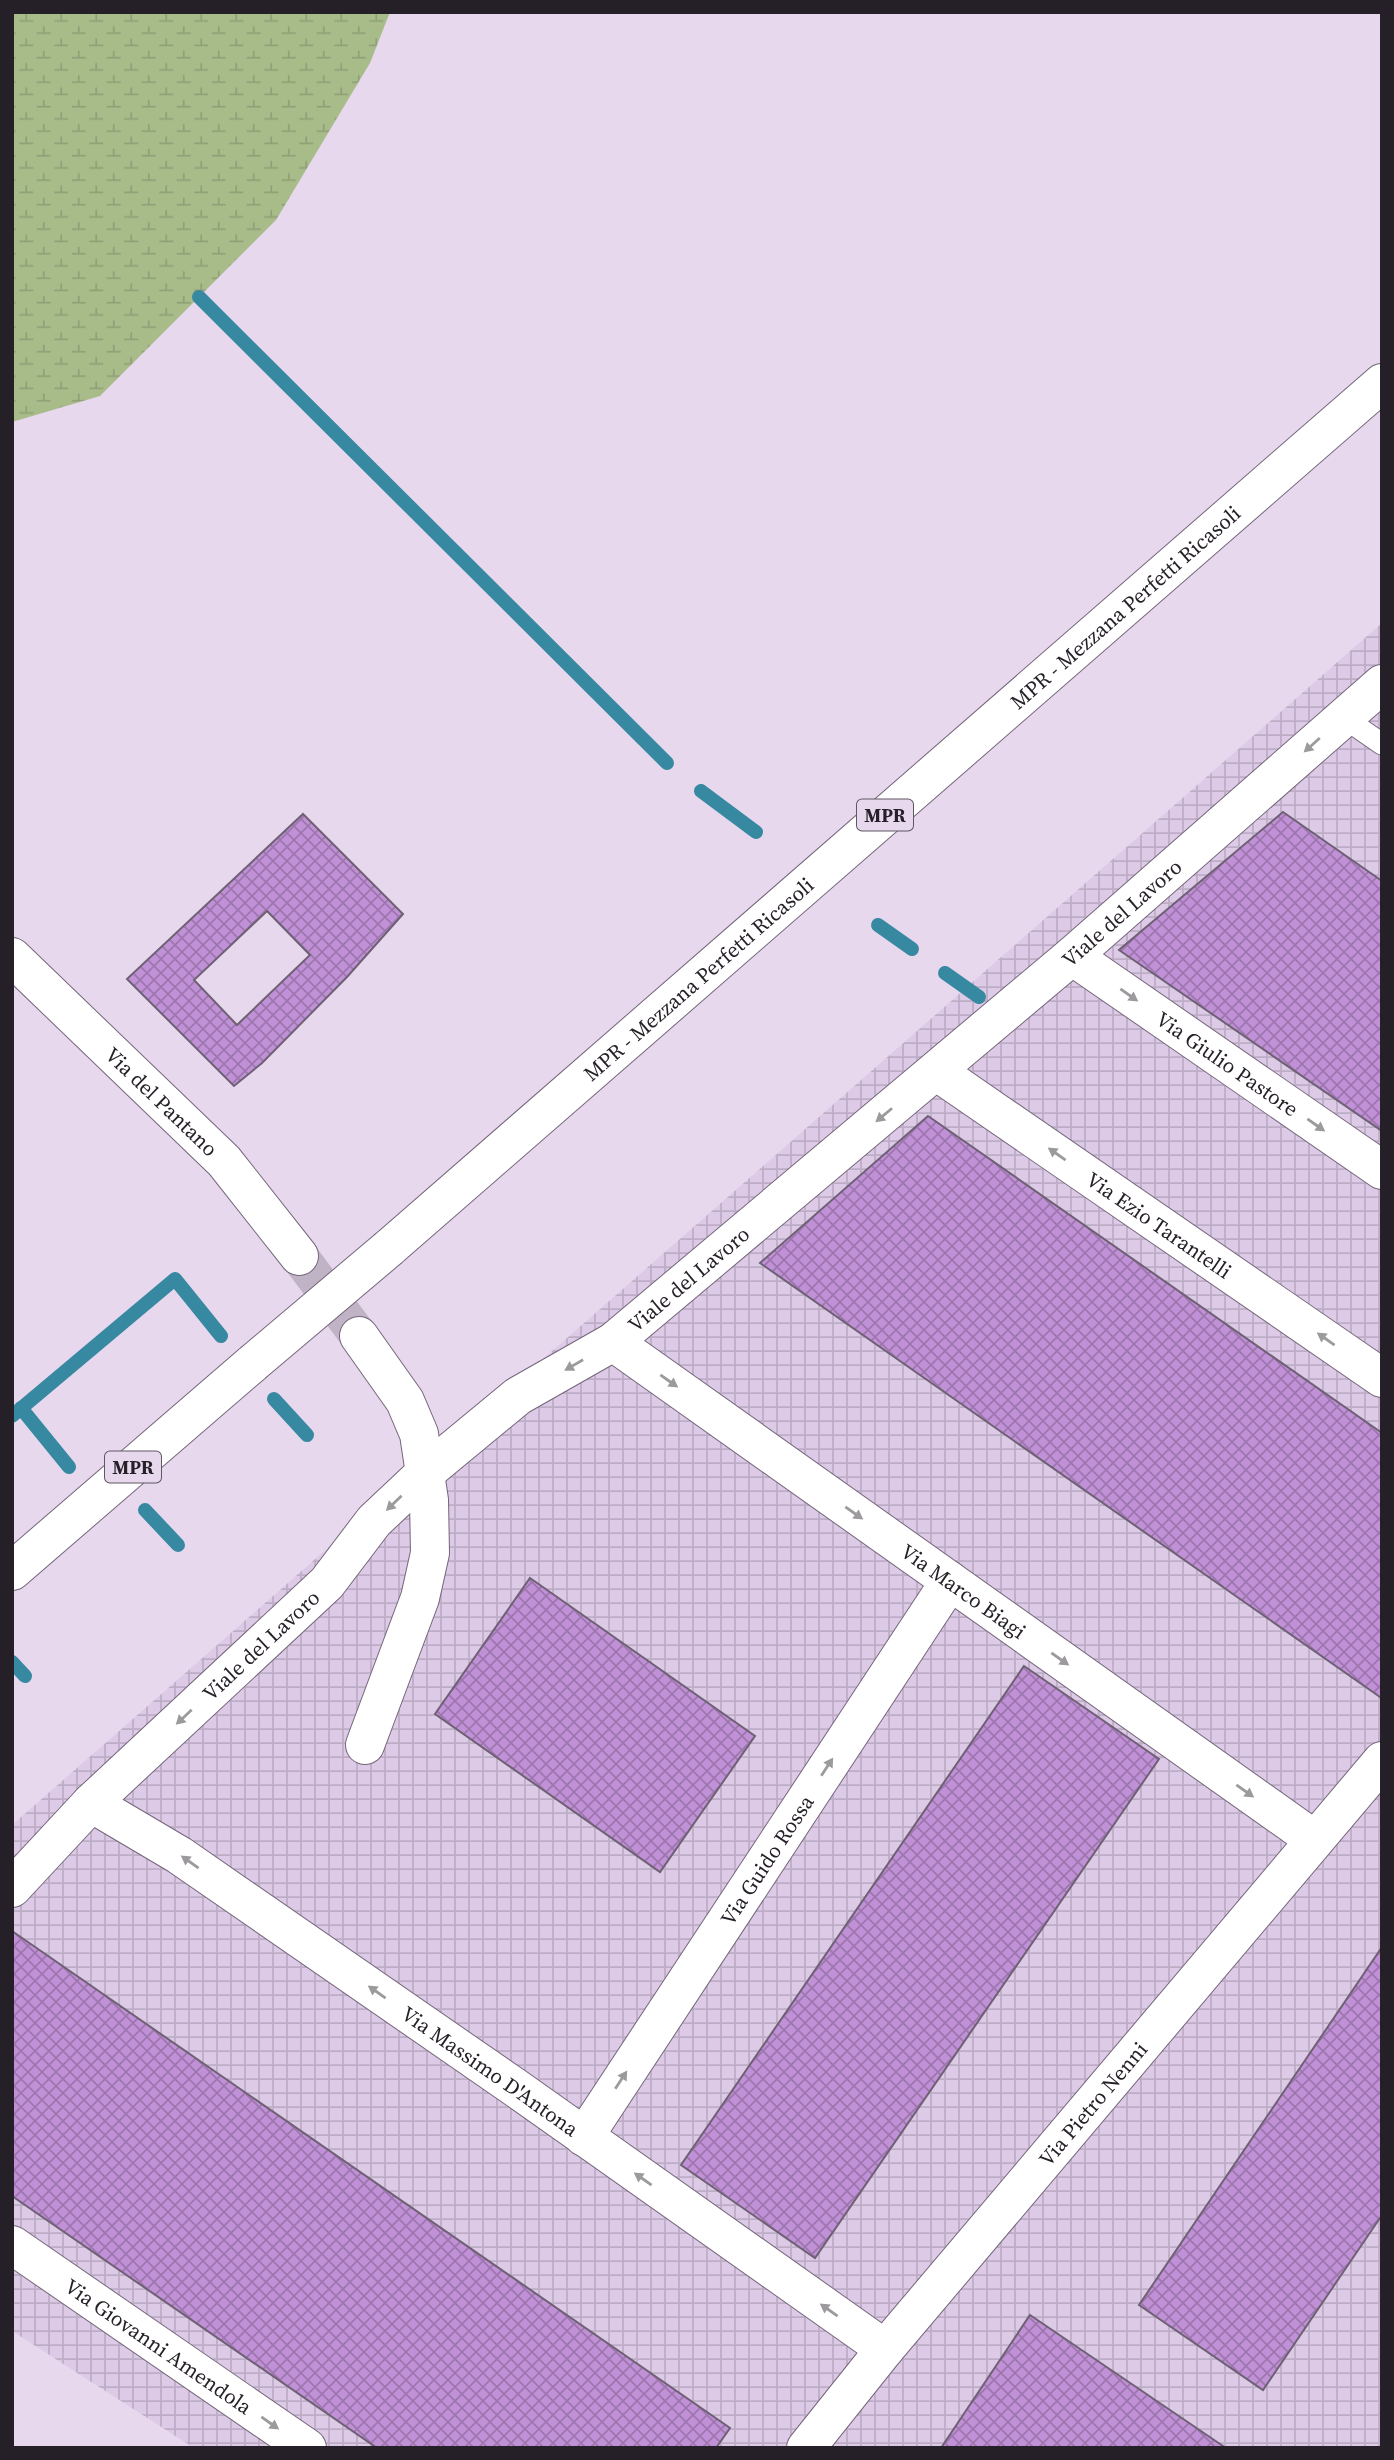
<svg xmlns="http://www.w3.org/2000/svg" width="1394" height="2460" viewBox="0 0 1394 2460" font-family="'Source Serif 4',serif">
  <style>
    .industrial { fill: url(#industrial-grid) }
    .wetland { fill: url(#wetland-marsh) }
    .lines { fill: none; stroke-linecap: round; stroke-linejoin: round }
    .stream { stroke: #3789a1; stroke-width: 14 }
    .building { fill: url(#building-cross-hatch); stroke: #6e6174; stroke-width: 2; fill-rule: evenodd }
    .street-tunnel { stroke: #c0b3c6; stroke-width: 38; stroke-dasharray: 38 19; stroke-linecap: butt }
    .lane-casing { stroke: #74667a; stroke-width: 23 }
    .street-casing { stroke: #74667a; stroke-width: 40 }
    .primary-casing { stroke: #74667a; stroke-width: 40 }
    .lane { stroke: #fff; stroke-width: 21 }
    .street { stroke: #fff; stroke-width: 38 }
    .primary { stroke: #fff; stroke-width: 38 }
    .primary-bridge-casing { stroke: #74667a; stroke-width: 40; stroke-linecap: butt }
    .primary-bridge { stroke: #fff; stroke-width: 38 }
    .oneway { fill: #9d9a9e }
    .labels { text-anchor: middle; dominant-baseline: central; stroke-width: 7; stroke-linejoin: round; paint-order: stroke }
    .shield { fill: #e7d8ee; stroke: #5f5663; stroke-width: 2 }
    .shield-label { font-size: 19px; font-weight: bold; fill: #251f27 }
    .street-label { font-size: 21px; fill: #251f27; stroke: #e7d8ee }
  </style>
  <defs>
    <pattern id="industrial-grid" width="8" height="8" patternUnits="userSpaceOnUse" patternTransform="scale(1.75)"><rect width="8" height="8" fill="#ddcae7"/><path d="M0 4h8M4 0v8" fill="none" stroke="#beadc6"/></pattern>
    <pattern id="wetland-marsh" width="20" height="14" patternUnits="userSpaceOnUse" patternTransform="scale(1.75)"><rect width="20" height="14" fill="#a8bc8a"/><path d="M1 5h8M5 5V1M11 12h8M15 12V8" fill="none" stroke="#90a177"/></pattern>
    <pattern id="building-cross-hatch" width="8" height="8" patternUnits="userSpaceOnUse" patternTransform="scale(1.75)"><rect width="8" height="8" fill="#c191d7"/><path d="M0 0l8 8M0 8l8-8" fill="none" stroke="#9d76ae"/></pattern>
  </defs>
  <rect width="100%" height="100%" fill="#e7d8ee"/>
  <!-- industrial -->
  <polygon class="industrial" points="1382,623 1382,2448 194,2448 12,2331 12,1825"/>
  <!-- wetland -->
  <polygon class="wetland" points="12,12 390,12 370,63 276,220 100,396 12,422"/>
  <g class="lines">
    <!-- stream -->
    <g class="stream">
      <polyline points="199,297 667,763"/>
      <polyline points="701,791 756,832"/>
      <polyline points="878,925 912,949"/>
      <polyline points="945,973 979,997"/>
      <polyline points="274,1399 307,1435"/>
      <polyline points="21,1408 69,1467"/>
      <polyline points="12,1416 175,1279 221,1336"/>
      <polyline points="145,1510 178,1545"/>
      <polyline points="12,1662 25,1676"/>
    </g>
  </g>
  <!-- building -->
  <g class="building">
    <polygon points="1283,812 1382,881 1382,1131 1119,950"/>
    <path d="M 303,814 L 403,914 L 347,977 L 262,1063 L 234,1086 L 127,979 ZM 267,911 L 310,955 L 237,1025 L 194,980 Z"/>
    <polygon points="928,1116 1382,1433 1382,1695 1380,1697 760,1263"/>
    <polygon points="530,1578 755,1736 660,1872 435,1714"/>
    <polygon points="1024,1666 1159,1759 815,2258 681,2165"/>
    <polygon points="12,1931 730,2428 716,2448 377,2448 12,2196"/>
    <polygon points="1382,1947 1382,2215 1263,2390 1139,2305"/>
    <polygon points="1030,2315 1223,2446 1222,2448 941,2448"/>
  </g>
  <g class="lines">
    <!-- street-tunnel -->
    <polyline class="street-tunnel" points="299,1256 359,1336"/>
    <!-- lane casing -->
    <g class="lane-casing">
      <polyline id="lane" points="1343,717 1382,744"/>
    </g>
    <!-- street casing -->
    <g class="street-casing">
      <g id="street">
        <path id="s1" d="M 1072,956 L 1382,1170"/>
        <path id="s2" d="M 12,957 L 224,1161 L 299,1256"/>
        <path id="s3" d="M 936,1071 L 1382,1378"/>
        <polyline points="359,1336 405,1401 419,1434 429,1500 430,1553 420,1598 365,1745"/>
        <path id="s4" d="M 613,1342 L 1315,1840"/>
        <path id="s5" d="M 91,1803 L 179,1855 L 513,2086 L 885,2349"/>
        <path id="s6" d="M 12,1888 L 91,1803 L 327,1583 L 374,1521 L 426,1472 L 518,1396 L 613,1342 L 1072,956 L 1382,684"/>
        <path id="s7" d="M 584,2137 L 950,1581"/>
        <path id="s8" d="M 12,2245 L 307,2448"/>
        <path id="s9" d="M 806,2448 L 885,2349 L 1382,1761"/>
      </g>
    </g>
    <!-- primary casing -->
    <g class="primary-casing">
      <g id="primary">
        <path id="s10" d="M 389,1248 L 1382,383"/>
        <polyline points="12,1571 253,1363"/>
      </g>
    </g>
    <!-- lane -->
    <use href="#lane" class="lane"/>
    <!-- street -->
    <use href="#street" class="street"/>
    <!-- primary -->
    <use href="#primary" class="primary"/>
    <!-- primary-bridge casing -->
    <g class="primary-bridge-casing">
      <polyline id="primary-bridge" points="253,1363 389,1248"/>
    </g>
    <!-- primary-bridge -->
    <use href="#primary-bridge" class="primary-bridge"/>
  </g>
  <!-- one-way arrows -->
  <defs><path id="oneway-solid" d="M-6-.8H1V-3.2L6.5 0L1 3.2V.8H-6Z" transform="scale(1.75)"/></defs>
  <g class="oneway">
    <use href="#oneway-solid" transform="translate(1312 745) rotate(138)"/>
    <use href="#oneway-solid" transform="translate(1129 995) rotate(35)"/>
    <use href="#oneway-solid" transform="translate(884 1115) rotate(140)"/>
    <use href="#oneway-solid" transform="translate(1316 1125) rotate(35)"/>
    <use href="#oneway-solid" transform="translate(1057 1154) rotate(-145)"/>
    <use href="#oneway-solid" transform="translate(1326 1339) rotate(-145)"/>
    <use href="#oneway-solid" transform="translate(574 1365) rotate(150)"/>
    <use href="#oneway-solid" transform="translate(669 1381) rotate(35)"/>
    <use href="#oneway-solid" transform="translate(394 1503) rotate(136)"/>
    <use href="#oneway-solid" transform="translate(854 1513) rotate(35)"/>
    <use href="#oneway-solid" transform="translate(1060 1659) rotate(35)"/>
    <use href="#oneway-solid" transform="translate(184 1717) rotate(137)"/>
    <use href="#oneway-solid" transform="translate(827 1767) rotate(-57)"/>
    <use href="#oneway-solid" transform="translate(1245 1791) rotate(35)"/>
    <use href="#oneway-solid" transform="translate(190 1862) rotate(-145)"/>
    <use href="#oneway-solid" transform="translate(377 1992) rotate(-145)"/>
    <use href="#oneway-solid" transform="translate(621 2080) rotate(-57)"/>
    <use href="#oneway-solid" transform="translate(643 2179) rotate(-145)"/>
    <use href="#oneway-solid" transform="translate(829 2310) rotate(-145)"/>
    <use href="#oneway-solid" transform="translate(270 2423) rotate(35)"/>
  </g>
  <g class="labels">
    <!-- shield labels -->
    <g class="shield">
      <rect x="857" y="799.5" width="56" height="31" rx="5"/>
      <rect x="105" y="1451.5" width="56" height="31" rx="5"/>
    </g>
    <g class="shield-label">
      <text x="885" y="815">MPR</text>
      <text x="133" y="1467">MPR</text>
    </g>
    <!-- street labels -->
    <g class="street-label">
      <text stroke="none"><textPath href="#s10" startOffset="976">MPR - Mezzana Perfetti Ricasoli</textPath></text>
      <text stroke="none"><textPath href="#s6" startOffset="1482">Viale del Lavoro</textPath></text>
      <text stroke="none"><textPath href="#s10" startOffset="410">MPR - Mezzana Perfetti Ricasoli</textPath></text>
      <text stroke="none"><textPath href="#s1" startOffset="189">Via Giulio Pastore</textPath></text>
      <text stroke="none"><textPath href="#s2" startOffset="208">Via del Pantano</textPath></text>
      <text stroke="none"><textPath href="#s3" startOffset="271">Via Ezio Tarantelli</textPath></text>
      <text stroke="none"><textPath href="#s6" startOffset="915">Viale del Lavoro</textPath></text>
      <text stroke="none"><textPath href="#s4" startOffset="430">Via Marco Biagi</textPath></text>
      <text stroke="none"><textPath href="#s6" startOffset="348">Viale del Lavoro</textPath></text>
      <text stroke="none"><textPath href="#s7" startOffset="332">Via Guido Rossa</textPath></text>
      <text stroke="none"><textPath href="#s5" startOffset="481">Via Massimo D'Antona</textPath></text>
      <text stroke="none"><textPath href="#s9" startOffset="448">Via Pietro Nenni</textPath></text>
      <text stroke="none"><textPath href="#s8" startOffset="178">Via Giovanni Amendola</textPath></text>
    </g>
  </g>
  <!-- border -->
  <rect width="1394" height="2460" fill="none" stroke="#251f27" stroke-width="28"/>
</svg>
